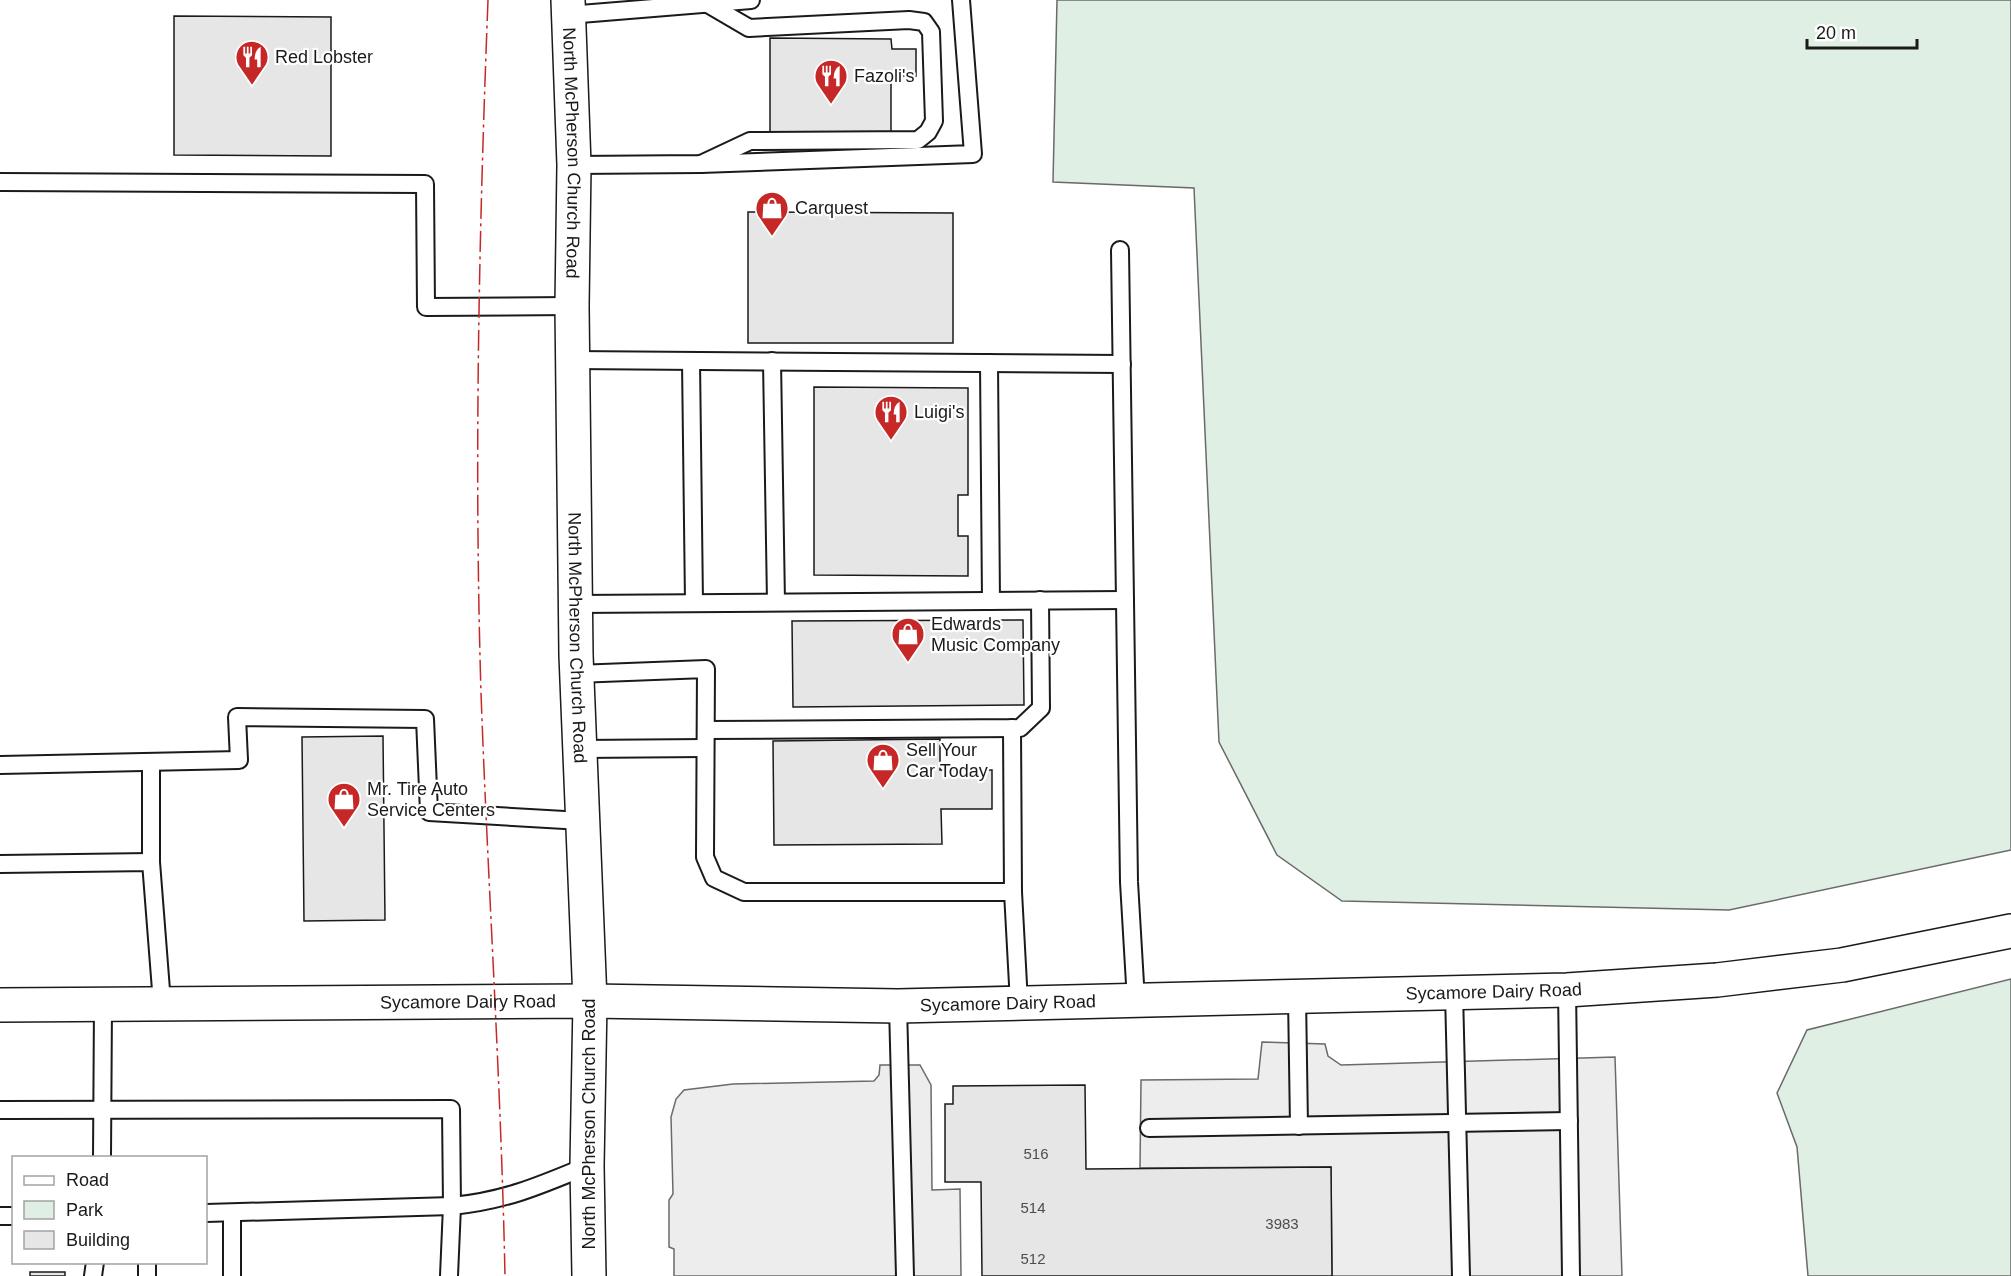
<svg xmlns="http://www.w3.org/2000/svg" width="2011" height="1276" viewBox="0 0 2011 1276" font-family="Helvetica,sans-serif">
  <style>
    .green { fill: #e0efe3; stroke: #6a6a6a; stroke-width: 1.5 }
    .parking { fill: #ededed; stroke: #6a6a6a; stroke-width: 1.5 }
    .building { fill: #e6e6e6; stroke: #1a1a1a; stroke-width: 1.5 }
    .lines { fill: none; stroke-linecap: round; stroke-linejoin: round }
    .lane-casing { stroke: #1a1a1a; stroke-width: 20 }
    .secondary-casing { stroke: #1a1a1a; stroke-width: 36 }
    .lane { stroke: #fff; stroke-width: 16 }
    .secondary { stroke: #fff; stroke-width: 33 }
    .power { stroke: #c62828; stroke-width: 1.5; stroke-dasharray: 21 4.5 3 4.5; stroke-linecap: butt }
    .labels { text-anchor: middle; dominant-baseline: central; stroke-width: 4.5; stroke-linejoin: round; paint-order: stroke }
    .number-label { font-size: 15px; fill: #4d4d4d }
    .poi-label { font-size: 18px; fill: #1a1a1a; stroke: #fff; text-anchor: start }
    .street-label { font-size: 18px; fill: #1a1a1a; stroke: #fff }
  </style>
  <rect width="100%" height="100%" fill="#fff"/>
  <!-- green -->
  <g class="green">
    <polygon points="1057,0 2011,0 2011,850 1729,910 1342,901 1277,855 1219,742 1194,188 1053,182"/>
    <polygon points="2011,979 2011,1276 1808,1276 1797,1147 1777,1093 1807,1030"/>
  </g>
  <!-- parking -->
  <g class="parking">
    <polygon points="1262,1042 1325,1044 1328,1056 1341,1065 1615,1057 1622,1276 1332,1276 1331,1167 1140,1168 1141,1080 1258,1079"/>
    <polygon points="880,1065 920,1065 931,1085 932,1190 960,1189 961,1276 674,1276 674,1249 669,1247 669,1200 673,1194 671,1117 676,1099 684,1090 733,1084 874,1081 879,1075"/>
  </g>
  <!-- building -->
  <g class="building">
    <polygon points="174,16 331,17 331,156 174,155"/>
    <polygon points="770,38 891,39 892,49 916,49 916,76 891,76 891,134 770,134"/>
    <polygon points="748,212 953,213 953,343 748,343"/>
    <polygon points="814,387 968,388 968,495 958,495 958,536 968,536 968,576 814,575"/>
    <polygon points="1023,620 1024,705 793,707 792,621"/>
    <polygon points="383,736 385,920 304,921 302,737"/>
    <polygon points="940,739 940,770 992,770 992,809 941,809 942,844 774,845 773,741"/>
    <polygon points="1085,1085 1086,1169 1331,1167 1332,1276 982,1276 981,1182 945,1182 945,1104 953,1104 953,1086"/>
    <rect x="30" y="1272" width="35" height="4"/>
  </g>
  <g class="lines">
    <!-- lane casing -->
    <g class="lane-casing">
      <g id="lane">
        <polyline points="568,15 751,0"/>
        <polyline points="701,164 750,141 918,140 928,132 934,121 931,32 924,22 909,20 749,28 708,4"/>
        <polyline points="574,165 701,164 973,154 961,0"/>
        <polyline points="0,182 425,184 426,307 572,306"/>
        <polyline points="1120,250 1129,882 1136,1001"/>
        <polyline points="572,360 1122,364"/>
        <polyline points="691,361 694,603"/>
        <polyline points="772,361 776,602"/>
        <polyline points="989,363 991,601"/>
        <polyline points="575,604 1125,600"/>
        <polyline points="576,674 706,669 705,857 714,878 744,892 1013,892 1019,1003"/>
        <polyline points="1012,728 1013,892"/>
        <polyline points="706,730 1020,728 1041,708 1040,600"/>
        <polyline points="580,749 705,748"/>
        <polyline points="0,765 239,760 237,717 425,719 429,812 582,821"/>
        <polyline points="151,862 151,763"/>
        <polyline points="0,864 151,862 162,1003"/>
        <polyline points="1567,990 1571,1276"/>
        <polyline points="1454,993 1461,1276"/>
        <polyline points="1297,997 1299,1126"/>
        <polyline points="898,1006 905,1276"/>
        <polyline points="0,1110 451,1109 452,1206 449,1276"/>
        <polyline points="1149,1128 1569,1121"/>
        <polyline points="102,1158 103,1004"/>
        <path d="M 206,1213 L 452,1206 C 504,1201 539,1186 587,1166"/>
        <polyline points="232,1213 232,1276"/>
        <polyline points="0,1216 14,1216"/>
        <polyline points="93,1276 95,1262"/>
        <polyline points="147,1276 147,1262"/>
      </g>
    </g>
    <!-- secondary casing -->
    <g class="secondary-casing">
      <g id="secondary">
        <path id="s1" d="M 568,0 L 574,165 L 572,306 L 576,655 L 590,1001 L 587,1166 L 589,1276"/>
        <path id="s2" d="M 0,1005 L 590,1001 L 898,1006 L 1567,990 L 1717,980 L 1842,965 L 2011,931"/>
      </g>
    </g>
    <!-- lane -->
    <use href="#lane" class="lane"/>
    <!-- secondary -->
    <use href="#secondary" class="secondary"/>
    <!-- power -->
    <path class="power" d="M 488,0 C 479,231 474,462 481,693 C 488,887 501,1081 505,1276"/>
  </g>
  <!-- icons -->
  <defs>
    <g id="restaurant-pin" transform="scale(1.725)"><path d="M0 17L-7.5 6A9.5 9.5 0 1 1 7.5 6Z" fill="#c62828" stroke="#fff"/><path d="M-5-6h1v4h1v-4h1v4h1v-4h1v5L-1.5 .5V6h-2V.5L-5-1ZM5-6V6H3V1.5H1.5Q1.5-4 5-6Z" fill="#fff"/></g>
    <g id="shop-pin" transform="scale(1.725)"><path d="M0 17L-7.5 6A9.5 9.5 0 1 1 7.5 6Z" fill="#c62828" stroke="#fff"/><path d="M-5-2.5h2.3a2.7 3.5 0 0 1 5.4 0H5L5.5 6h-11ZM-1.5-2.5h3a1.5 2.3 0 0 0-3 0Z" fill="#fff"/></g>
  </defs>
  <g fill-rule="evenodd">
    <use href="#restaurant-pin" x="252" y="57"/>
    <use href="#restaurant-pin" x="831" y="76"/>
    <use href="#shop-pin" x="772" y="208"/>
    <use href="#restaurant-pin" x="891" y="412"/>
    <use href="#shop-pin" x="908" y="634"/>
    <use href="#shop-pin" x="883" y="760"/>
    <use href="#shop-pin" x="344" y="799"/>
  </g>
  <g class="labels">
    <!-- number labels -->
    <g class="number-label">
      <text x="1036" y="1153">516</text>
      <text x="1033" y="1207">514</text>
      <text x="1282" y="1223">3983</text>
      <text x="1033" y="1258">512</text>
    </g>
    <!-- poi labels -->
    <g class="poi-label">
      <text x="275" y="57">Red Lobster</text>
      <text x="854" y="76">Fazoli's</text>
      <text x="795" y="208">Carquest</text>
      <text x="914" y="412">Luigi's</text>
      <text x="931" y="624">Edwards<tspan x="931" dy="21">Music Company</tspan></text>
      <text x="906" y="750">Sell Your<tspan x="906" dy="21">Car Today</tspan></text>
      <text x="367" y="789">Mr. Tire Auto<tspan x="367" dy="21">Service Centers</tspan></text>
    </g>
    <!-- street labels -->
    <g class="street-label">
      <text stroke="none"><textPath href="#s1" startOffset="153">North McPherson Church Road</textPath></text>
      <text stroke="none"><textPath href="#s1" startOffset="638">North McPherson Church Road</textPath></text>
      <text stroke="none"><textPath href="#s2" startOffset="1494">Sycamore Dairy Road</textPath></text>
      <text stroke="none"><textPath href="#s2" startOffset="468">Sycamore Dairy Road</textPath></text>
      <text stroke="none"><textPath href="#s2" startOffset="1008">Sycamore Dairy Road</textPath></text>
      <text transform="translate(589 1124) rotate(-90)">North McPherson Church Road</text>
    </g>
  </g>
  <!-- legend -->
  <rect x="12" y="1156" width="195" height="108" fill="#ffffff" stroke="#a3a3a3" stroke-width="1.5"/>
  <rect x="24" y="1176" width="30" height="9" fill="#ffffff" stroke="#a3a3a3" stroke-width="1.5"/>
  <text x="66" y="1186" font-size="18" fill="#1a1a1a">Road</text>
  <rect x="24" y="1201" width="30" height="18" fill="#e0efe3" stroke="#a3a3a3" stroke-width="1.5"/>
  <text x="66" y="1216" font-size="18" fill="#1a1a1a">Park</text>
  <rect x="24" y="1231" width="30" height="18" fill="#e6e6e6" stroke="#a3a3a3" stroke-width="1.5"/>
  <text x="66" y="1246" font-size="18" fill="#1a1a1a">Building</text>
  <!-- scale -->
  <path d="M1807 39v9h110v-9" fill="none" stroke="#1a1a1a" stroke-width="3"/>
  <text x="1816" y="39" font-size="18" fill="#1a1a1a" stroke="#ffffff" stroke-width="4.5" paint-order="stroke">20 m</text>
</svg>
